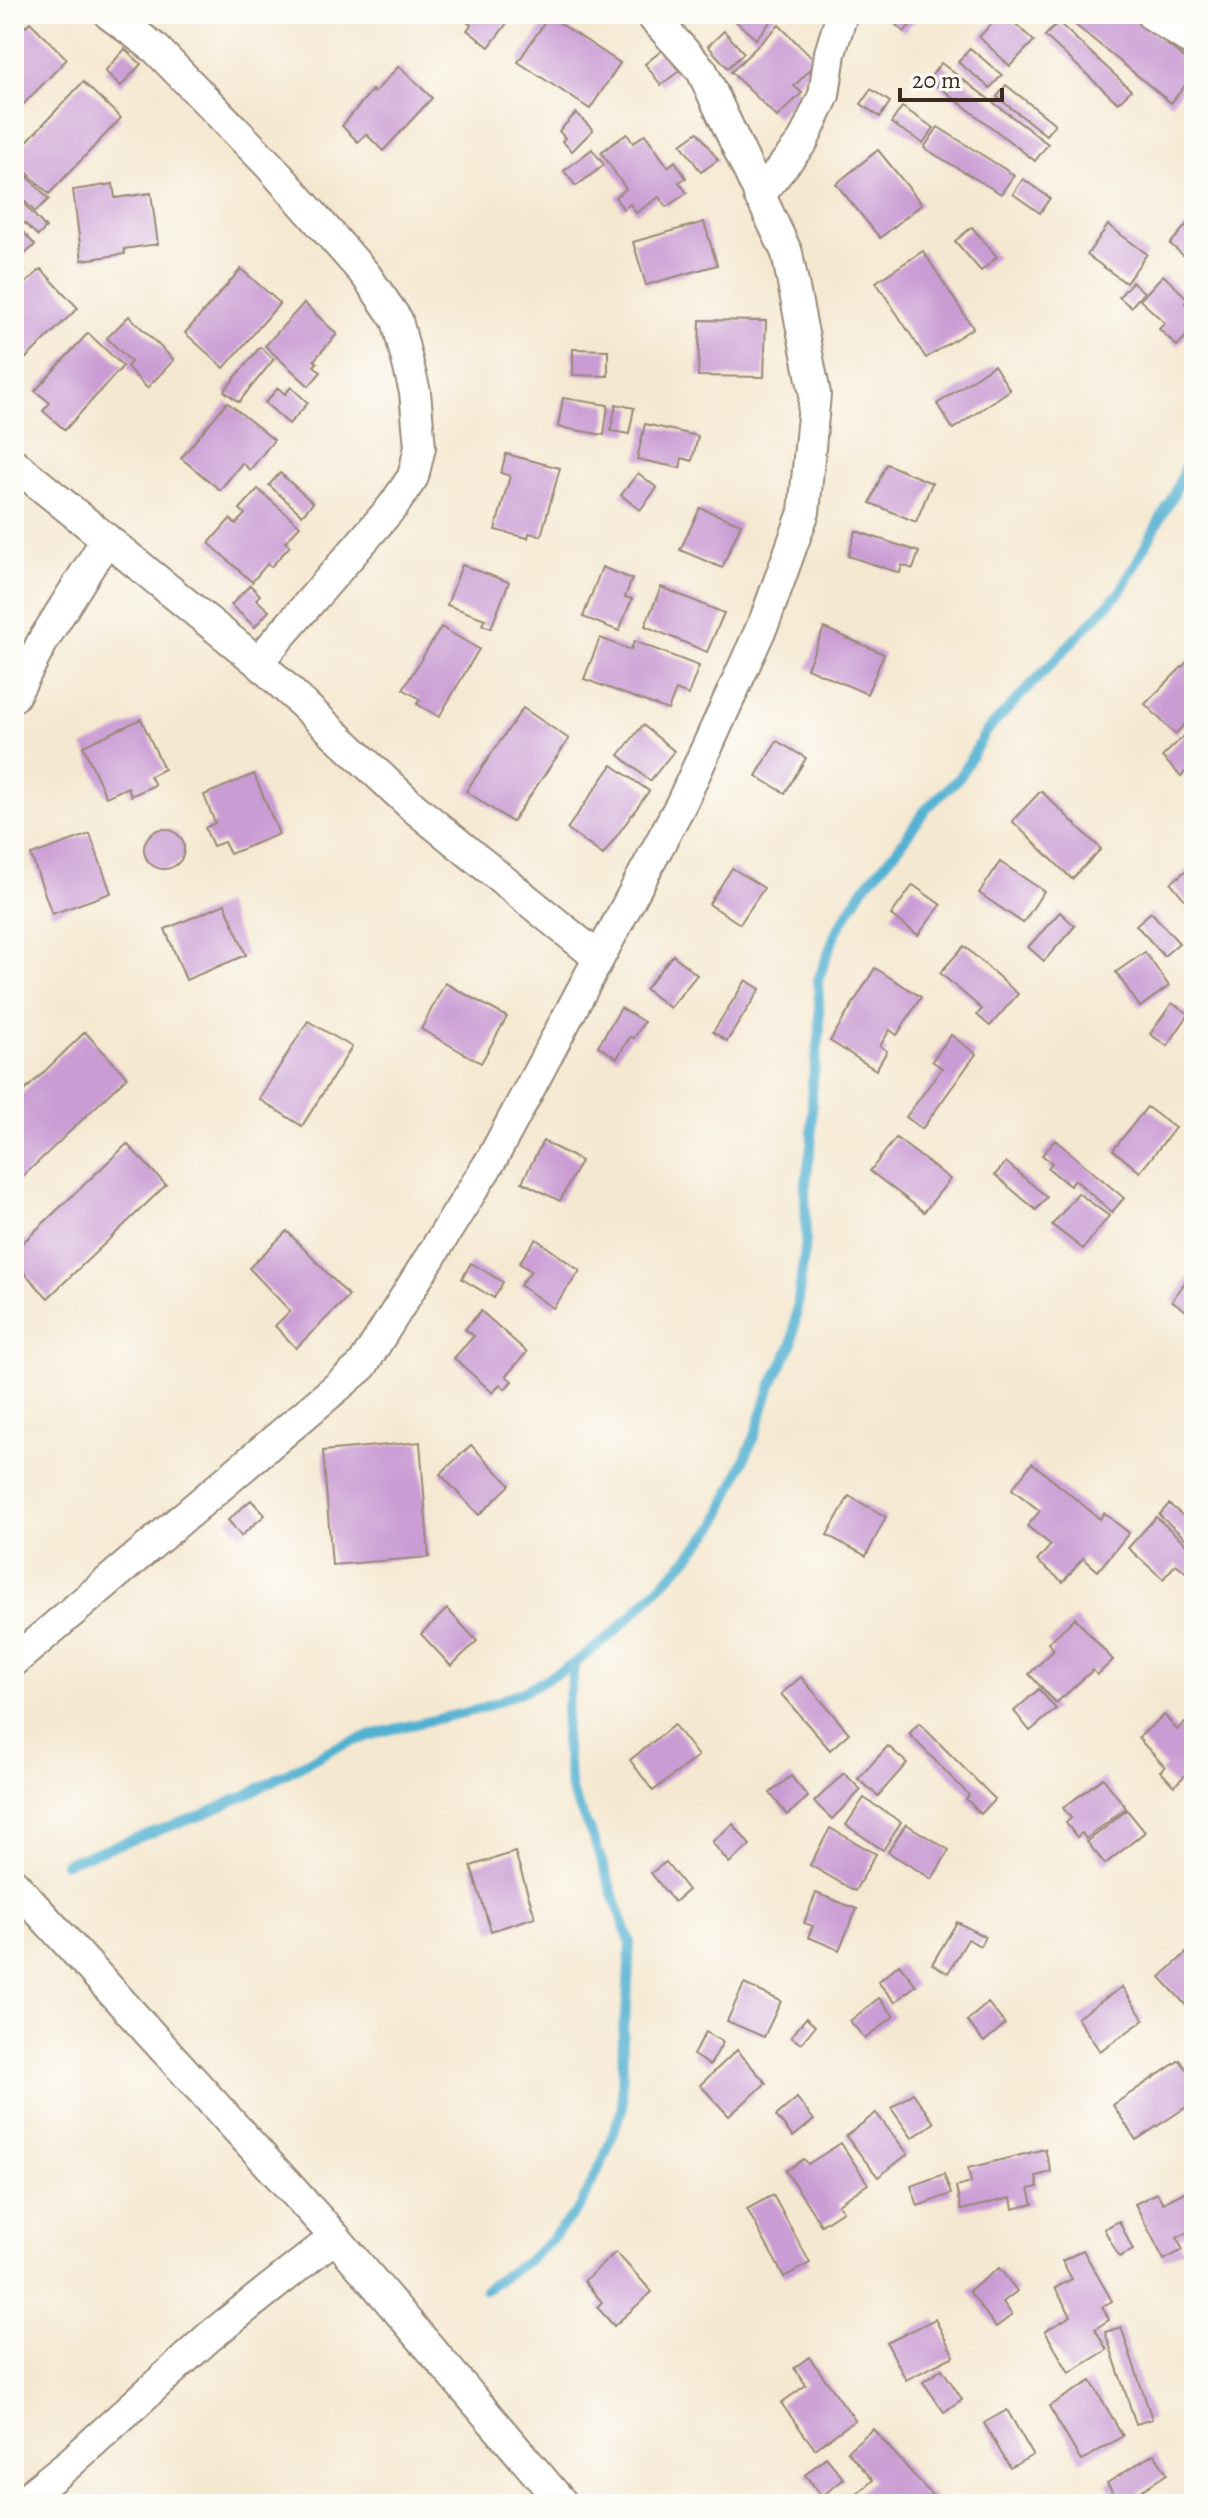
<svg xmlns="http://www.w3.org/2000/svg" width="1208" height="2518" viewBox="0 0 1208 2518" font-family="Alegreya,serif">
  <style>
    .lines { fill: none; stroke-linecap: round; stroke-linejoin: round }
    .stream { stroke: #53b1d1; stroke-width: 10 }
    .building { fill: #ca9cd4 }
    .street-casing { stroke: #988978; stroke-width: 34 }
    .street { stroke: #fff; stroke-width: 30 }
  </style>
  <rect width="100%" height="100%" fill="#fdfcf7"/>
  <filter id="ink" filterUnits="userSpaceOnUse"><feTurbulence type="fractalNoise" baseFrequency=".0125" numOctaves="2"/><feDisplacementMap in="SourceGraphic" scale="16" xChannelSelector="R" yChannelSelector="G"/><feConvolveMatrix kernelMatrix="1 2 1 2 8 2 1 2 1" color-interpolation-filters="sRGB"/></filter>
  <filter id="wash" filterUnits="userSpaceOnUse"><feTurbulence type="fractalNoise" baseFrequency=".006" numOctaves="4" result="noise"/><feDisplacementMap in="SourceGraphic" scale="32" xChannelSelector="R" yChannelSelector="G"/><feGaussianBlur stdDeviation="1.8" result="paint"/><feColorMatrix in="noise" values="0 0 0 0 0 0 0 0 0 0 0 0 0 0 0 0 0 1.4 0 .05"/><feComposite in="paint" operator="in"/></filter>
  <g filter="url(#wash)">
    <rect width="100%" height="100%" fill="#f5e8d1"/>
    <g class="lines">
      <!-- stream -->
      <g class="stream">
        <polyline points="65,1863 202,1815 246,1795 334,1748 381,1732 480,1709 528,1689 575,1663 614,1633 685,1561 716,1525 755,1435 770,1388 792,1344 806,1241 805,1189 812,1139 812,1085 820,1032 818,980 836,932 864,887 896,851 926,809 960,777 985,733 1120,592 1174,494 1194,446"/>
        <polyline points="485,2289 527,2261 547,2244 580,2207 604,2158 622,2109 623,2028 627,2003 630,1942 594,1840 571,1790 565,1739 566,1713 575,1663"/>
      </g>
    </g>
    <g id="blocks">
      <!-- building -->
      <g class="building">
        <polygon points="465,14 514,14 489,47 467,30 471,25 462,18"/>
        <polygon points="738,14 777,14 756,39 733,19"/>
        <polygon points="884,14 920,14 904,32"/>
        <polygon points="1001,14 1005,14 1034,41 1010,66 979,37"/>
        <polygon points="1062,14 1130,14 1194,66 1194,75 1171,103"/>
        <polygon points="549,16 620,63 590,109 518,62"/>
        <polygon points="30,22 67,59 16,112 14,38"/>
        <polygon points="1058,22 1131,90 1118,103 1045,36"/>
        <polygon points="779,25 817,63 794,86 802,93 777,117 731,72"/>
        <polygon points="724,31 744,53 728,68 708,46"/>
        <polygon points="665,48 680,59 674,64 679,71 661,85 645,64"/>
        <polygon points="970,48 1002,75 990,88 958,62"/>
        <polygon points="125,49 141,64 121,86 105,71"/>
        <polygon points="941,63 1048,144 1035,161 929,79"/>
        <polygon points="399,66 432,98 383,151 366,134 358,142 342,126 372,90 374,93"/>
        <polygon points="83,82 121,118 49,194 14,160 14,155"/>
        <polygon points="1006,85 1055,124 1046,135 997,97"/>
        <polygon points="871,89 890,102 880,117 861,104"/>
        <polygon points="902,107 934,128 923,143 891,123"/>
        <polygon points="576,113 593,130 572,151 562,141 565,138 559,131"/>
        <polygon points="938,127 1014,175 1001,194 924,148"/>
        <polygon points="698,132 718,160 701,172 681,144"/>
        <polygon points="627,134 633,143 645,134 668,167 675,161 686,178 679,182 687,193 666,207 659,197 636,213 630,204 623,209 615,197 626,189 601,152"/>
        <polygon points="592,149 604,165 576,186 564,171"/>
        <polygon points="878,150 922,204 880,238 836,184"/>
        <polygon points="14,162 49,199 35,212 14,190"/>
        <polygon points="1023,179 1050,198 1040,213 1013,194"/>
        <polygon points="113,184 115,198 151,193 158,244 124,249 125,254 82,260 73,190"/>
        <polygon points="14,193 46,228 38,236 14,213"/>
        <polygon points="1194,216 1194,261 1192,263 1170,244"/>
        <polygon points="14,222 35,245 14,264"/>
        <polygon points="704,222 717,265 646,285 633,242"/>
        <polygon points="1108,225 1147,254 1126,283 1087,255"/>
        <polygon points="972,227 997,257 981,271 955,241"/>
        <polygon points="923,251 973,328 926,358 876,282"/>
        <polygon points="41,269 78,308 24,360 14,350 14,294"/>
        <polygon points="241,269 280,303 224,368 185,333"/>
        <polygon points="1163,275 1188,299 1185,303 1194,312 1194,328 1177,346 1159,329 1165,323 1140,300"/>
        <polygon points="1132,282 1144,292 1131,307 1119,297"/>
        <polygon points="304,303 337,334 314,360 317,363 314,366 321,372 309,386 265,346"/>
        <polygon points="129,316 174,360 147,388 127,367 131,362 107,338"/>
        <polygon points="700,320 766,321 764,377 698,376"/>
        <polygon points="88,333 123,366 65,430 43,411 50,403 35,391"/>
        <polygon points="260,347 274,359 239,402 224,391"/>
        <polygon points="573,349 608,350 608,376 573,375"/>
        <polygon points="994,365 1010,390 953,429 937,404"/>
        <polygon points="291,387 308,403 289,424 265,403 278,388 285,394"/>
        <polygon points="563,398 608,405 604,435 558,427"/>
        <polygon points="227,402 274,440 250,470 242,463 220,490 181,458"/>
        <polygon points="616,404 634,408 629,434 611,431"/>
        <polygon points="645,424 698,436 692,461 682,458 680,468 637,459"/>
        <polygon points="506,454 560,468 541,536 529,533 528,538 495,530 510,476 501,473"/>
        <polygon points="886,464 932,483 916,522 870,503"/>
        <polygon points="280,473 313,503 302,515 269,485"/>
        <polygon points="638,473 657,488 640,510 621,495"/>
        <polygon points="258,489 300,526 285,542 290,546 271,567 267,564 252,582 209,543 230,519 236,524 245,514 240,509"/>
        <polygon points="700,508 741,524 722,568 680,550"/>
        <polygon points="856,531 919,552 913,569 902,565 900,573 848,556"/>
        <polygon points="462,565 509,582 491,628 482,625 485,619 447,605"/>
        <polygon points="602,567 632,579 625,597 632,599 619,631 583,617"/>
        <polygon points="250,585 260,595 256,599 269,611 255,627 231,605"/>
        <polygon points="661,587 724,613 707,652 645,626"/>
        <polygon points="441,627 479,649 439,717 417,704 420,699 403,689"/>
        <polygon points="824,628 884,654 867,694 807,668"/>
        <polygon points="600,638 631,650 634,641 699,666 688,695 676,690 668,710 584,679"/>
        <polygon points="1188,661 1194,667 1194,715 1175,734 1145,704"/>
        <polygon points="523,708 569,739 512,822 466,791"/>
        <polygon points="141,719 164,769 150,776 155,785 131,796 128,787 106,797 83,746"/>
        <polygon points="643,725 674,751 650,781 619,755"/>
        <polygon points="1194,726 1194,764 1181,776 1162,757"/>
        <polygon points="777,741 806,758 785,793 756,776"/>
        <polygon points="612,765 649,791 603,855 567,829"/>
        <polygon points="254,774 279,834 230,854 224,842 213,846 205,828 215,823 204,795"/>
        <polygon points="1041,791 1101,849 1072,879 1012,821"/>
        <circle cx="164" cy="849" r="20"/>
        <polygon points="90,834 111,893 52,914 31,855"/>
        <polygon points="1000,862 1044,891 1023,923 979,893"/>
        <polygon points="1194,864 1194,911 1171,883"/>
        <polygon points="732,868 764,888 740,924 709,904"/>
        <polygon points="913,885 941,905 918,935 891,915"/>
        <polygon points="225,904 246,955 186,980 165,929"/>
        <polygon points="1060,912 1075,926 1044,961 1028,947"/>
        <polygon points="1151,912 1179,943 1164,956 1136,925"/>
        <polygon points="964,946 1018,994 990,1026 977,1015 982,1009 940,973"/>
        <polygon points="1145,952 1169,986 1140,1007 1116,972"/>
        <polygon points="673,955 697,975 670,1008 645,989"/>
        <polygon points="875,968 921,997 897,1035 890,1030 880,1046 887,1051 876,1070 830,1041"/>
        <polygon points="746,980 760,989 727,1041 713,1032"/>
        <polygon points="445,983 507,1017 481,1063 421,1029"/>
        <polygon points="1172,1003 1189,1014 1167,1046 1150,1034"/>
        <polygon points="621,1008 644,1022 634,1038 630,1037 617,1058 598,1046"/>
        <polygon points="308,1021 352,1047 302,1126 259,1099"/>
        <polygon points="85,1032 127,1077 14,1185 14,1101"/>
        <polygon points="951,1035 976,1054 922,1129 906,1117 942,1068 932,1061"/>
        <polygon points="1147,1107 1175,1128 1140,1172 1113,1150"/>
        <polygon points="896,1138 950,1179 924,1212 870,1171"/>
        <polygon points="1055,1140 1124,1198 1112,1212 1075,1180 1070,1186 1048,1168 1052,1163 1042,1155"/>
        <polygon points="543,1141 581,1161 560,1201 522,1182"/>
        <polygon points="127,1144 166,1185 48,1298 14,1262 14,1251"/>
        <polygon points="1006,1162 1047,1197 1036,1210 995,1175"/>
        <polygon points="1078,1193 1109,1216 1083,1249 1052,1225"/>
        <polygon points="287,1231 349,1296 296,1348 275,1326 290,1311 249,1268"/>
        <polygon points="536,1239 580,1271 553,1308 520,1285 531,1271 519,1263"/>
        <polygon points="471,1263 503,1282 494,1298 462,1279"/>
        <polygon points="1194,1269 1194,1316 1172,1301"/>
        <polygon points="481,1311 527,1352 506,1376 512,1381 505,1389 500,1384 493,1393 454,1358 474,1336 465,1329"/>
        <polygon points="420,1442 429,1557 332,1565 323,1451"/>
        <polygon points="471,1445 510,1485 479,1515 440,1474"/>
        <polygon points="1032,1463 1100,1519 1104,1513 1129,1533 1098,1571 1083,1558 1063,1582 1037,1561 1051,1545 1027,1526 1040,1511 1012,1489"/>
        <polygon points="849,1496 886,1517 866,1556 827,1535"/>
        <polygon points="251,1500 265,1515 241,1536 228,1520"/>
        <polygon points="1169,1504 1194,1525 1194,1546 1159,1515"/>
        <polygon points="1156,1517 1194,1551 1194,1567 1188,1574 1176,1564 1163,1579 1128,1548"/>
        <polygon points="447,1609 477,1641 451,1666 421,1634"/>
        <polygon points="1075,1618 1113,1660 1097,1675 1093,1670 1056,1703 1029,1674 1054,1650 1048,1643"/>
        <polygon points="801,1677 849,1733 830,1750 781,1694"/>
        <polygon points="1039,1689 1056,1709 1030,1731 1014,1711"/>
        <polygon points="1164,1715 1177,1730 1194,1715 1194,1767 1174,1786 1160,1771 1165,1767 1138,1738"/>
        <polygon points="919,1723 995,1799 981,1814 966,1799 969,1795 909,1734"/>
        <polygon points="674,1725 698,1756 653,1791 630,1760"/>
        <polygon points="888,1746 907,1763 878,1796 858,1779"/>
        <polygon points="844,1773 861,1790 832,1819 814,1802"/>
        <polygon points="791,1776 808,1797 787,1815 770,1793"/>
        <polygon points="1103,1778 1126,1808 1086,1839 1082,1833 1077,1837 1066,1823 1071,1818 1063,1808"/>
        <polygon points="864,1798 901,1822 883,1850 846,1825"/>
        <polygon points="1127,1810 1145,1832 1105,1864 1087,1842"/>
        <polygon points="733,1824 750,1845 729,1863 712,1842"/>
        <polygon points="906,1824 949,1850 932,1879 888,1852"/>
        <polygon points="830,1828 876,1854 855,1891 810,1865"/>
        <polygon points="515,1852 535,1917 491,1931 471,1866"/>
        <polygon points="666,1862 688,1890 674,1902 651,1873"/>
        <polygon points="816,1893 857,1909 839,1950 808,1937 813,1926 804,1923"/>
        <polygon points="957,1922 985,1937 980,1946 968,1939 948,1973 932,1964"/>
        <polygon points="1194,1946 1194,2010 1192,2012 1160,1977"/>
        <polygon points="899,1964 916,1985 895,2002 878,1982"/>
        <polygon points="744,1984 781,2001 764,2037 727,2021"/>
        <polygon points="1122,1987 1144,2020 1100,2051 1077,2018"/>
        <polygon points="879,1998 894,2016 865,2039 850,2021"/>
        <polygon points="988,2003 1005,2024 984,2042 967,2021"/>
        <polygon points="806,2018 815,2026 801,2044 791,2037"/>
        <polygon points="706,2032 723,2042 710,2065 693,2055"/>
        <polygon points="737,2050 766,2083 729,2116 700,2085"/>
        <polygon points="1180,2060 1194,2080 1194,2102 1136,2140 1113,2105"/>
        <polygon points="913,2093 934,2123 912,2138 891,2108"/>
        <polygon points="797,2098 814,2120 793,2137 776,2116"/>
        <polygon points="876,2113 908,2154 878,2177 846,2136"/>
        <polygon points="841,2143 868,2184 838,2204 843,2211 821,2225 786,2171 804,2159 808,2164"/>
        <polygon points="1045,2149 1051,2172 1036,2176 1038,2187 1029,2189 1033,2204 1013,2209 1011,2198 961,2210 956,2187 971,2183 968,2168"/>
        <polygon points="944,2174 951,2194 918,2206 911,2186"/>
        <polygon points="1194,2187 1194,2229 1177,2238 1183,2250 1164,2260 1135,2204 1157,2193 1163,2203"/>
        <polygon points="773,2195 810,2263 784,2277 747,2209"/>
        <polygon points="1119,2221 1133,2250 1119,2257 1104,2229"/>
        <polygon points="1083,2250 1112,2301 1102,2307 1109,2320 1095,2329 1107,2350 1069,2373 1045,2331 1071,2316 1055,2288 1072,2279 1062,2261"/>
        <polygon points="616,2252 652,2292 614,2326 597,2307 602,2302 584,2281"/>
        <polygon points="999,2268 1017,2291 1003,2302 1012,2315 996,2327 969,2291"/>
        <polygon points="935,2319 954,2356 906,2380 887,2343"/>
        <polygon points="1121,2327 1152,2419 1136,2424 1105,2332"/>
        <polygon points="809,2357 855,2420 815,2449 781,2403 806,2385 794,2368"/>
        <polygon points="942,2369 962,2399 944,2412 923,2382"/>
        <polygon points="1091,2381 1123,2436 1081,2461 1049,2406"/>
        <polygon points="1007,2410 1033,2455 1010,2468 984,2423"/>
        <polygon points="873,2429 936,2500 931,2504 862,2504 855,2496 873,2480 847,2451"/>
        <polygon points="1154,2454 1167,2474 1120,2504 1107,2483"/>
        <polygon points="826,2457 844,2479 822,2496 805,2475"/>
      </g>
    </g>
  </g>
  <g filter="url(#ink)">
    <use href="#blocks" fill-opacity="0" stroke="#988978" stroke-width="2"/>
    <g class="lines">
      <!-- street casing -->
      <g class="street-casing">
        <g id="street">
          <polyline points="109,14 156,49 269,165 365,274 397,320 415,392 420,447 413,477 393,506 258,662"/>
          <polyline points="1151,14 1194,42"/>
          <polyline points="759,196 803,141 824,95 830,53 842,14"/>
          <polyline points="14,464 258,662 413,807 599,958"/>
          <polyline points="14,696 44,639 106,540"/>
          <polyline points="14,1661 362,1366 493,1157 682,802 765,620 804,512 815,394 787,253 702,71 650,14"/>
          <polyline points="14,1884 335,2237 563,2504"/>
          <polyline points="19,2504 70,2463 209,2337 335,2237"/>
        </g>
      </g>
      <!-- street -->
      <use href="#street" class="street"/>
    </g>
  </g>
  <!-- margin -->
  <rect width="1208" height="2518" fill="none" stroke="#fdfcf7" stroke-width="48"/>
  <!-- scale -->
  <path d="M900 88v12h102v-12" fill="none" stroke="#3b2a1e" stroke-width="4"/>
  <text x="912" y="88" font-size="24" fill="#3b2a1e" stroke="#fdfcf7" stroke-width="6" paint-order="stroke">20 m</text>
</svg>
